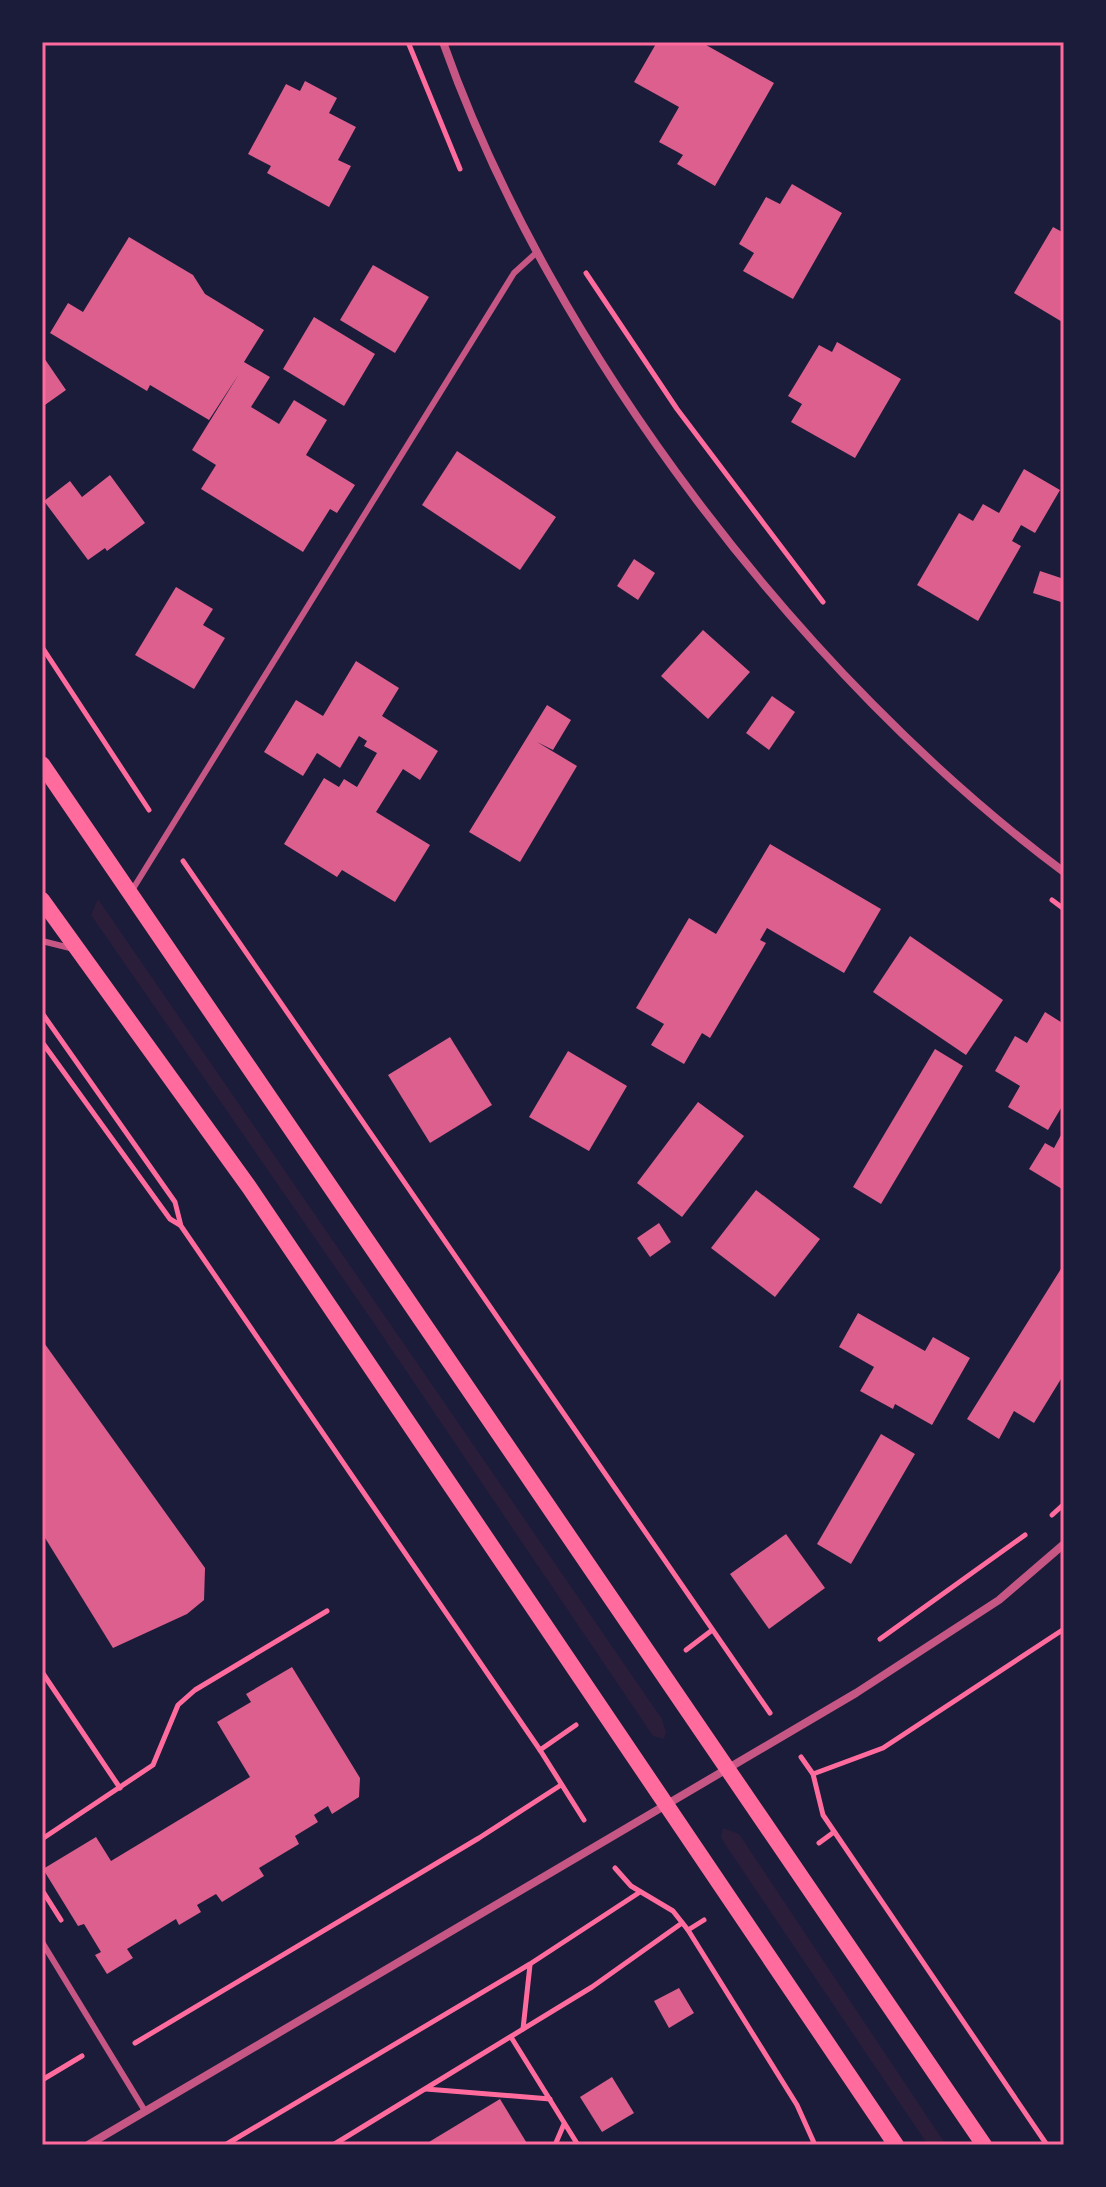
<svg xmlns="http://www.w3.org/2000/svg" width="1106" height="2187" viewBox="0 0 1106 2187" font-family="'IBM Plex Sans',sans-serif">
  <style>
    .green { fill: #2a1e3b }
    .building { fill: #dd5f8e }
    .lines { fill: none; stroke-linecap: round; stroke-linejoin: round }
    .path { stroke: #ff6b9d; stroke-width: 5 }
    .service { stroke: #c65784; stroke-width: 6 }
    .minor { stroke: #c65784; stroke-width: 8 }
    .secondary { stroke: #ff6b9d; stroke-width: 16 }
    .neatline { fill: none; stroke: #ff6b9d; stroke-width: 3 }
  </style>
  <rect width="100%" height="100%" fill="#1b1b3a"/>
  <!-- green -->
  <g class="green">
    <polygon points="98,899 662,1719 666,1732 664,1739 653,1736 371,1319 91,915"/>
    <polygon points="723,1828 739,1834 946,2145 928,2145 729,1850 721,1837"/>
  </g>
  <!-- building -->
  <g class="building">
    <polygon points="657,42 708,42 706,45 774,83 715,186 677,164 683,155 659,142 679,107 634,82"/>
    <polygon points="305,81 337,98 329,113 356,127 338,160 351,166 329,207 267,173 271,166 248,154 286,84 300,91"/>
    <polygon points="792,184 842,213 793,299 743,271 754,253 739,244 766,197 780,204"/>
    <polygon points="1053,227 1064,233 1064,323 1014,293"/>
    <polygon points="129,237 193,275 205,294 264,330 244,362 270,377 251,407 279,424 294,400 327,420 306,455 355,485 337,513 330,509 303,552 201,489 216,465 192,450 239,374 209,420 150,385 147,391 50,333 68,303 83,312"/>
    <polygon points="373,265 429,297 395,353 340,320"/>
    <polygon points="314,317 375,354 344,406 283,369"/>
    <polygon points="837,342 901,379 855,458 791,422 802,404 788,396 819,345 832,352"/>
    <polygon points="42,355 66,390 42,407"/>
    <polygon points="457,451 556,517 520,570 422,505"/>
    <polygon points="1024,469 1060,490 1035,533 1021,525 1012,541 1021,546 978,621 917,585 959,513 973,521 983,504 999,513"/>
    <polygon points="110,475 145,523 107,551 105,548 88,560 44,501 70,481 82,497"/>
    <polygon points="634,559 655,573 638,600 617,586"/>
    <polygon points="1040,571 1064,579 1064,603 1033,593"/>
    <polygon points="176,587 213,609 203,625 225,638 194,689 135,655"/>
    <polygon points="703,630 750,672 708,719 661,676"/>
    <polygon points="356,661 399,688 382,716 438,751 420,780 403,769 376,812 430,845 395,902 342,870 337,877 284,844 324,778 339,787 344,779 357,787 377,753 364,746 367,741 359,736 340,768 317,753 303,776 264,752 296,700 323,716"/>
    <polygon points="772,696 795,712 769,750 746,733"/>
    <polygon points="547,705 571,720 553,750 537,742 577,766 520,862 469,832"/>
    <polygon points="770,844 881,909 844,973 767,928 760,940 766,943 710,1038 702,1033 684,1064 651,1045 664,1024 636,1008 689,918 716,934"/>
    <polygon points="910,936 1003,1000 966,1055 873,992"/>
    <polygon points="1045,1012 1064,1024 1064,1103 1048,1130 1008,1107 1020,1086 995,1071 1015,1036 1027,1043"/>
    <polygon points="450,1037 492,1105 430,1143 388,1075"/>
    <polygon points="935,1049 963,1066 881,1204 853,1187"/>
    <polygon points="568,1051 627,1086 589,1151 529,1117"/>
    <polygon points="698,1102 744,1136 682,1217 637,1183"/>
    <polygon points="1061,1135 1064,1137 1062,1189 1029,1169 1045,1143 1054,1148"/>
    <polygon points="756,1190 820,1239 775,1297 711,1248"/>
    <polygon points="659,1223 671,1242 650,1257 637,1238"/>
    <polygon points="1064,1264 1064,1374 1034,1423 1014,1411 999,1439 967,1419"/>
    <polygon points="858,1313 925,1351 933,1337 970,1358 932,1425 895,1404 893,1409 860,1391 874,1367 839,1347"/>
    <polygon points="42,1340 205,1568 204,1600 187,1614 113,1648 42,1533"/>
    <polygon points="881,1434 915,1454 851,1564 817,1544"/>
    <polygon points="786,1534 825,1588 769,1629 730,1574"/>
    <polygon points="292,1667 360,1778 359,1797 332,1814 328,1806 314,1815 318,1822 295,1836 299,1844 259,1868 264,1876 222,1902 216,1894 197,1905 201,1912 179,1925 176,1919 127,1949 133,1958 107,1974 95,1955 101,1952 84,1924 78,1926 43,1869 96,1837 111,1861 250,1777 217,1722 251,1702 246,1694"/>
    <polygon points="679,1988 694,2013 669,2028 654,2001"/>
    <polygon points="612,2077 634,2113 602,2132 580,2097"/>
    <polygon points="500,2099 528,2145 424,2145"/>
  </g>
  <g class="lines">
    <!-- path -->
    <g class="path">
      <polyline points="408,42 460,169"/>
      <polyline points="586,273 677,409 823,602"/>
      <polyline points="42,647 149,810"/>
      <polyline points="183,861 770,1713"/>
      <polyline points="1052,900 1064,909"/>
      <polyline points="42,1013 175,1202 181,1226 540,1750 584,1820"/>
      <polyline points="42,1042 170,1219 180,1225"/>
      <polyline points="1052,1515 1064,1504"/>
      <polyline points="880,1639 1025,1535"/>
      <polyline points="686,1650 711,1631"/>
      <polyline points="42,1672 120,1788"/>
      <polyline points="540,1750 576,1725"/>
      <polyline points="801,1757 813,1774 823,1815 1047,2145"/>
      <polyline points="813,1774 883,1748 1064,1629"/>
      <polyline points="42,1839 153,1765 178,1705 195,1690 327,1611"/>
      <polyline points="819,1843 834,1832"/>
      <polyline points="615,1868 631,1886 673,1911 688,1930 797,2105 815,2145"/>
      <polyline points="42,1890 61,1920"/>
      <polyline points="688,1930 704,1920"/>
      <polyline points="523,2029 530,1965"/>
      <polyline points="511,2037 578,2145"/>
      <polyline points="135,2043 479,1838 561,1785"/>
      <polyline points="42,2080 82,2056"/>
      <polyline points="426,2089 550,2099"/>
      <polyline points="225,2145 530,1964 640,1892"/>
      <polyline points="333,2145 592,1987 682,1923"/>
      <polyline points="555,2145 564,2124"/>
    </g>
    <!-- service -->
    <g class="service">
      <polyline points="131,892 514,273 536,253"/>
      <polyline points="42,941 74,949"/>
      <polyline points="42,1942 145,2111"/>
    </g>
    <!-- minor -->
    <g class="minor">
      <path d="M 443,42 C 551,349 803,678 1064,872"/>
      <polyline points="88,2145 856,1693 999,1600 1064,1544"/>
    </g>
    <!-- secondary -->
    <g class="secondary">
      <polyline points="42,764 984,2145"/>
      <polyline points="42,900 249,1187 896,2145"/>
    </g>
  </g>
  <!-- border -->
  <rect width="1106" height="2187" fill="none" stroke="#1b1b3a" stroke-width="88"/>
  <rect x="44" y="44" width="1018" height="2099" class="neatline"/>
</svg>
